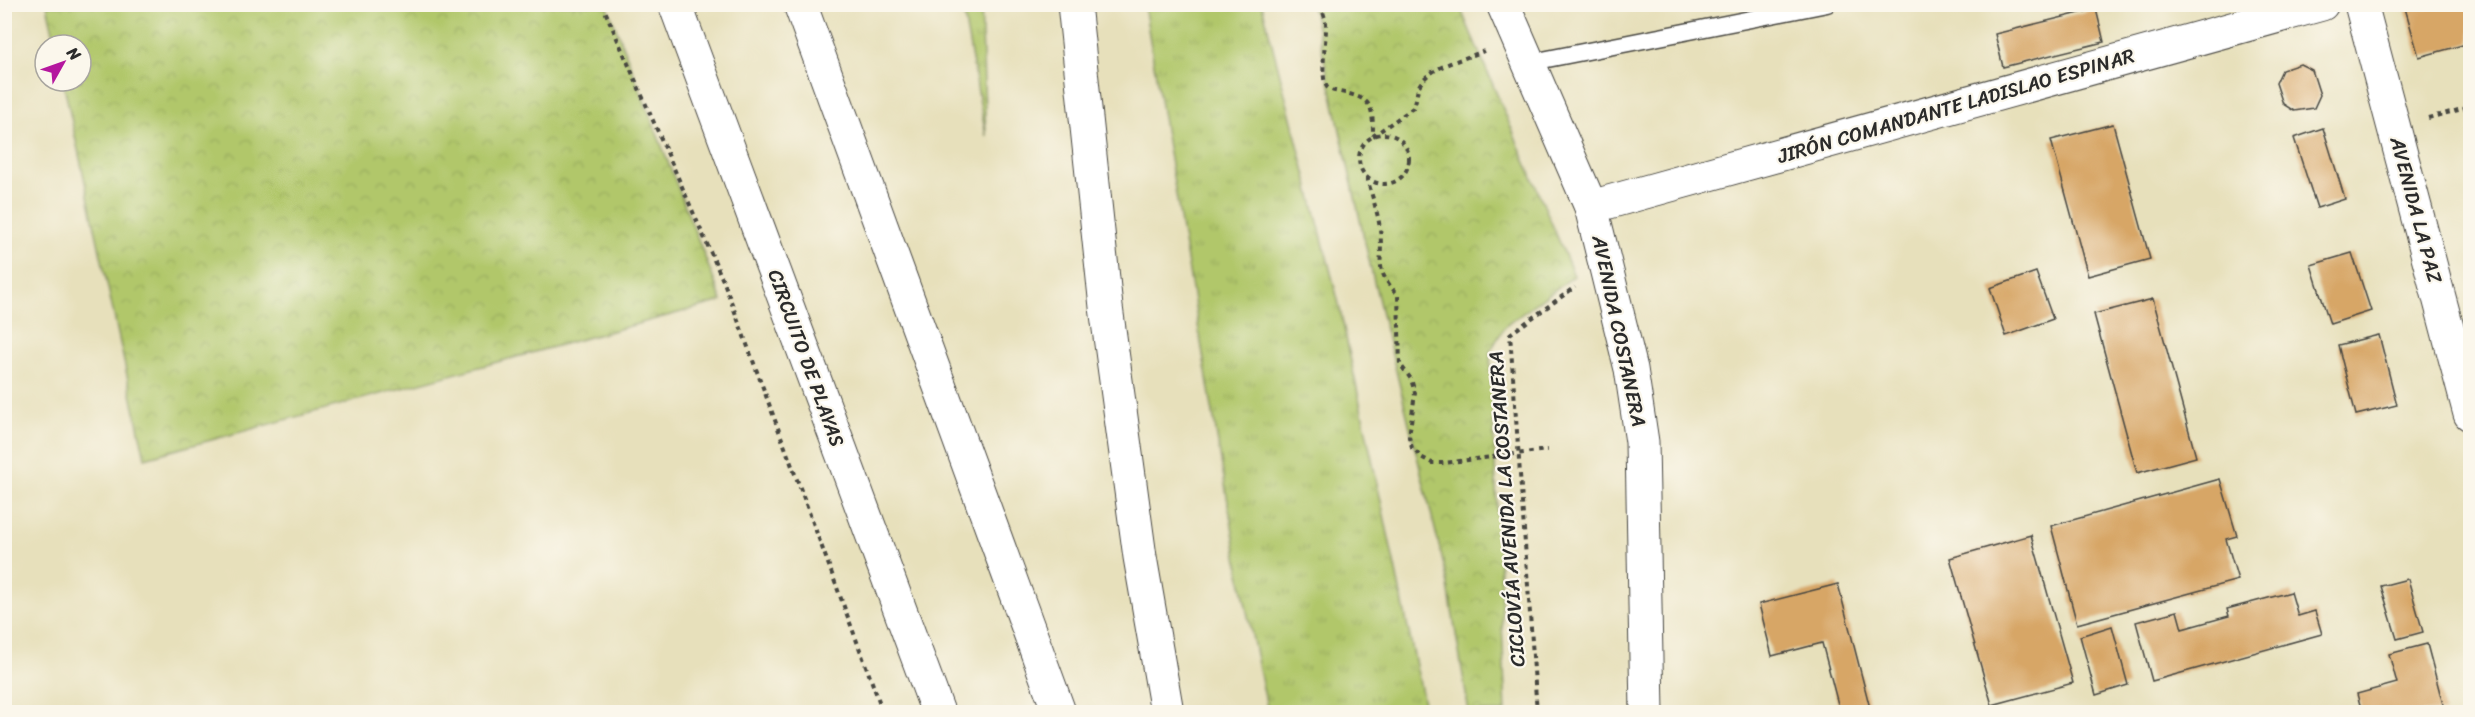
<svg xmlns="http://www.w3.org/2000/svg" width="2475" height="717" viewBox="0 0 2475 717" font-family="Sriracha,sans-serif">
  <style>
    .grass { fill: url(#grass-tufts); stroke: #6e794b; stroke-width: 1.5 }
    .park { fill: url(#park-crowns); stroke: #6e794b; stroke-width: 1.5 }
    .building { fill: #d7a666 }
    .lines { fill: none; stroke-linecap: round; stroke-linejoin: round }
    .lane-casing { stroke: #474641; stroke-width: 19 }
    .street-casing { stroke: #474641; stroke-width: 35 }
    .secondary-casing { stroke: #474641; stroke-width: 35 }
    .primary-casing { stroke: #474641; stroke-width: 35 }
    .highway-casing { stroke: #474641; stroke-width: 35 }
    .path { stroke: #474641; stroke-width: 4; stroke-dasharray: 4.5 4.5; stroke-linecap: butt }
    .lane { stroke: #fff; stroke-width: 16 }
    .street { stroke: #fff; stroke-width: 33 }
    .secondary { stroke: #fff; stroke-width: 33 }
    .primary { stroke: #fff; stroke-width: 33 }
    .highway { stroke: #fff; stroke-width: 33 }
    .labels { text-anchor: middle; dominant-baseline: central; stroke-width: 4.5; stroke-linejoin: round; paint-order: stroke }
    .street-label { font-size: 20px; fill: #2b2b2b; stroke: #fbf7ec }
  </style>
  <defs>
    <pattern id="grass-tufts" width="24" height="20" patternUnits="userSpaceOnUse" patternTransform="scale(1.5)"><rect width="24" height="20" fill="#b1c76b"/><path d="M3 7l-1-3M5 7V3M7 7l1-3M15 17l-1-3M17 17v-4M19 17l1-3" fill="none" stroke="#98ab5d"/></pattern>
    <pattern id="park-crowns" width="20" height="18" patternUnits="userSpaceOnUse" patternTransform="scale(1.5)"><rect width="20" height="18" fill="#b1c76b"/><path d="M2 6a3 3 0 1 1 6 0M12 15a3 3 0 1 1 6 0" fill="none" stroke="#98ab5d"/></pattern>
  </defs>
  <rect width="100%" height="100%" fill="#fbf7ec"/>
  <filter id="ink" filterUnits="userSpaceOnUse"><feTurbulence type="fractalNoise" baseFrequency=".0167" numOctaves="2"/><feDisplacementMap in="SourceGraphic" scale="12" xChannelSelector="R" yChannelSelector="G"/><feConvolveMatrix kernelMatrix="1 2 1 2 8 2 1 2 1" color-interpolation-filters="sRGB"/></filter>
  <filter id="wash" filterUnits="userSpaceOnUse"><feTurbulence type="fractalNoise" baseFrequency=".008" numOctaves="4" result="noise"/><feDisplacementMap in="SourceGraphic" scale="24" xChannelSelector="R" yChannelSelector="G"/><feGaussianBlur stdDeviation="1.35" result="paint"/><feColorMatrix in="noise" values="0 0 0 0 0 0 0 0 0 0 0 0 0 0 0 0 0 1.4 0 .05"/><feComposite in="paint" operator="in"/></filter>
  <g filter="url(#wash)">
    <rect width="100%" height="100%" fill="#e7e0bb"/>
    <!-- grass -->
    <g class="grass">
      <polygon points="962,5 981,5 986,136"/>
      <polygon points="1144,5 1262,5 1338,300 1426,712 1268,712 1244,597"/>
    </g>
    <!-- park -->
    <g class="park">
      <polygon points="47,5 607,5 722,301 145,458 63,81 81,81 81,45 56,45"/>
      <polygon points="1312,5 1459,5 1574,276 1505,326 1490,352 1506,712 1469,712 1446,574 1371,269"/>
    </g>
    <g id="blocks">
      <!-- building -->
      <g class="building">
        <polygon points="2418,4 2470,4 2470,43 2419,57 2405,8"/>
        <polygon points="2096,9 2104,42 2003,67 1995,34"/>
        <polygon points="2300,64 2312,70 2320,95 2314,108 2294,111 2283,104 2276,83 2282,70"/>
        <polygon points="2113,124 2150,259 2088,276 2051,140"/>
        <polygon points="2323,128 2345,199 2317,208 2294,138"/>
        <polygon points="2352,253 2371,311 2330,324 2311,265"/>
        <polygon points="2036,272 2053,319 2006,336 1990,288"/>
        <polygon points="2153,299 2196,457 2137,473 2094,314"/>
        <polygon points="2379,335 2397,405 2356,415 2338,345"/>
        <polygon points="2220,479 2237,536 2226,539 2238,580 2077,624 2051,526"/>
        <polygon points="2031,535 2073,683 1992,705 1950,558"/>
        <polygon points="2408,579 2423,632 2397,639 2381,586"/>
        <polygon points="1838,584 1871,712 1840,712 1822,643 1772,656 1759,604"/>
        <polygon points="2291,592 2298,616 2315,611 2322,634 2152,681 2136,622 2177,611 2182,629 2229,616 2227,609"/>
        <polygon points="2112,626 2128,685 2096,695 2080,636"/>
        <polygon points="2427,644 2445,712 2362,712 2357,694 2397,683 2389,654"/>
      </g>
    </g>
  </g>
  <g filter="url(#ink)">
    <use href="#blocks" fill-opacity="0" stroke="#474641" stroke-width="1.5"/>
    <g class="lines">
      <!-- lane casing -->
      <g class="lane-casing">
        <polyline id="lane" points="1527,63 1827,4"/>
      </g>
      <!-- street casing -->
      <g class="street-casing">
        <polyline id="street" points="1591,207 2322,4"/>
      </g>
      <!-- secondary casing -->
      <g class="secondary-casing">
        <polyline id="secondary" points="2361,4 2470,414"/>
      </g>
      <!-- primary casing -->
      <g class="primary-casing">
        <polyline id="primary" points="1503,4 1591,207 1631,369 1642,442 1647,712"/>
      </g>
      <!-- highway casing -->
      <g class="highway-casing">
        <g id="highway">
          <polyline points="675,4 938,712"/>
          <polyline points="800,4 1059,712"/>
          <polyline points="1074,4 1106,307 1140,557 1167,712"/>
        </g>
      </g>
      <!-- path -->
      <g class="path">
        <polyline points="602,4 725,285 883,712"/>
        <path d="M 1321,4 C 1322,10 1325,17 1326,23 C 1327,38 1319,76 1327,87 C 1331,91 1335,91 1340,92 C 1372,98 1373,105 1373,136"/>
        <polyline points="2428,118 2470,107"/>
        <circle cx="1384" cy="159" r="25"/>
        <path d="M 1373,136 L 1413,108 C 1417,101 1416,93 1419,86 C 1429,66 1465,59 1484,51"/>
        <path d="M 1367,177 C 1371,194 1378,212 1380,229 C 1384,263 1372,267 1398,295 L 1400,364 L 1411,379 L 1415,393 L 1409,437 L 1412,448 L 1421,457 L 1432,463 L 1444,463 L 1547,450"/>
        <polyline points="1537,712 1510,334 1575,287"/>
      </g>
      <!-- lane -->
      <use href="#lane" class="lane"/>
      <!-- street -->
      <use href="#street" class="street"/>
      <!-- secondary -->
      <use href="#secondary" class="secondary"/>
      <!-- primary -->
      <use href="#primary" class="primary"/>
      <!-- highway -->
      <use href="#highway" class="highway"/>
    </g>
  </g>
  <g class="labels">
    <!-- street labels -->
    <g class="street-label">
      <text transform="translate(1956 106) rotate(-16)">JIRÓN COMANDANTE LADISLAO ESPINAR</text>
      <text transform="translate(2416 210) rotate(75)">AVENIDA LA PAZ</text>
      <text transform="translate(1619 331) rotate(78)">AVENIDA COSTANERA</text>
      <text transform="translate(806 358) rotate(70)">CIRCUITO DE PLAYAS</text>
      <text transform="translate(1507 509) rotate(-94)">CICLOVÍA AVENIDA LA COSTANERA</text>
    </g>
  </g>
  <!-- margin -->
  <rect width="2475" height="717" fill="none" stroke="#fbf7ec" stroke-width="24"/>
  <!-- north arrow -->
  <g transform="translate(63 63) rotate(50)"><circle r="28" fill="#fbf7ec" stroke="#a8a59f" stroke-width="1.5"/>
  <path d="M0-4.5L10 22L0 15L-10 22Z" fill="#b5179e"/>
  <text y="-9" font-size="16" font-weight="bold" text-anchor="middle" fill="#2b2b2b">N</text>
  </g>
</svg>
